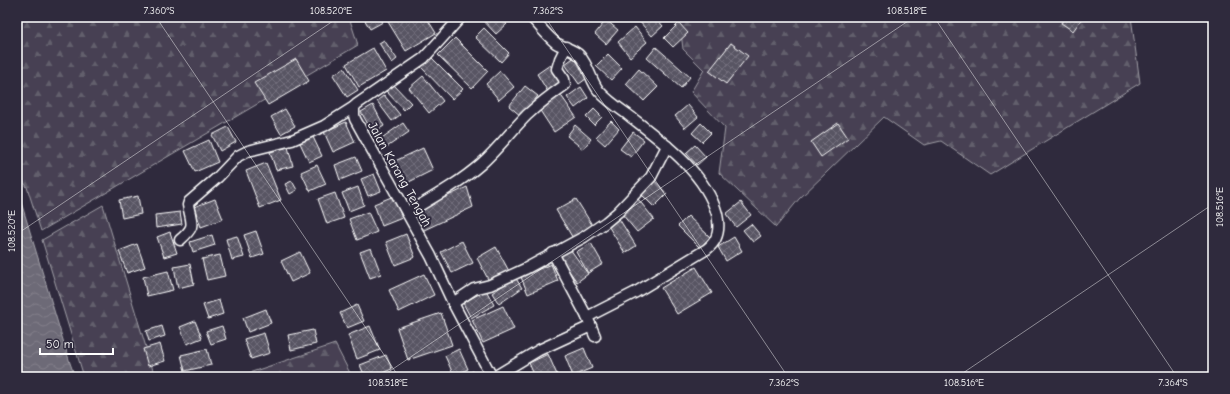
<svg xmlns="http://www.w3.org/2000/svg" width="1230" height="394" viewBox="0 0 1230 394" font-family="'Comic Neue',sans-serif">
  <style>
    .forest { fill: url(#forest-firs); stroke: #a2a0a8 }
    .water { fill: url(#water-waves); stroke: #a7a6ad }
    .building { fill: url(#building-cross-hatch); stroke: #fff }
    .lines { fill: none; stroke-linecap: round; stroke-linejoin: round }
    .minor-casing { stroke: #fff; stroke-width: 13 }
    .minor { stroke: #2f2a3d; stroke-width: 10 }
    .ticks { fill: none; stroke: #fff; stroke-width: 1; stroke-opacity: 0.45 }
    .labels { text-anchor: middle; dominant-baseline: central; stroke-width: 4; stroke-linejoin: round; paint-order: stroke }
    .street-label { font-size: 13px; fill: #fff; stroke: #2f2a3d }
    .neatline { fill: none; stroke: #fff; stroke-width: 1.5 }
    .ticks-label { font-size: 10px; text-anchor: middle; fill: #fff }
  </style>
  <defs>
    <pattern id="forest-firs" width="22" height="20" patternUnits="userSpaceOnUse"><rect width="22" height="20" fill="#464152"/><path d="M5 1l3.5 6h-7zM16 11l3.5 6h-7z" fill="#625e6c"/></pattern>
    <pattern id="water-waves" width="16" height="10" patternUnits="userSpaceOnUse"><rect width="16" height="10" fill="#6d6a77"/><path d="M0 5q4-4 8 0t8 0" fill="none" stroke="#83808b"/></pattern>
    <pattern id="building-cross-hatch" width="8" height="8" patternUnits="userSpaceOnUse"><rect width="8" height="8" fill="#595564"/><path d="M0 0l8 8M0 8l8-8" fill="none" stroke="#726e7b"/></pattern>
  </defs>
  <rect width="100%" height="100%" fill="#2f2a3d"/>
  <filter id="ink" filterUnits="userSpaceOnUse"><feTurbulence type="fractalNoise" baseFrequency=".025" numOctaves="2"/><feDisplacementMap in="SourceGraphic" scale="8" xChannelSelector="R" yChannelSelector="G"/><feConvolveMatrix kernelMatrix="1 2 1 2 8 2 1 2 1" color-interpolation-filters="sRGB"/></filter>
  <g filter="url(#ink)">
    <!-- forest -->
    <g class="forest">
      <polygon points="17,17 349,17 358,45 41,231 27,187 17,172"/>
      <polygon points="679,17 1131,17 1140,83 990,175 941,141 924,145 884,117 799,199 776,227 719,173 725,128 691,92 704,70 683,49"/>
      <polygon points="103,205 155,377 84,377 42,240"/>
      <polygon points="335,344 352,377 237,377"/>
    </g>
    <!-- water -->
    <polygon class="water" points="17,189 70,363 75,377 17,377"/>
    <!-- building -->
    <g class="building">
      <polygon points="363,17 380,17 383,22 370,29"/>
      <polygon points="385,17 426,17 436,33 406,51"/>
      <polygon points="480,17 499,17 507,24 496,34"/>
      <polygon points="644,17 655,17 663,26 652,36 639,21"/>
      <polygon points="1065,17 1083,17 1073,31 1061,23"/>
      <polygon points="606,20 618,30 606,44 595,34"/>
      <polygon points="679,23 688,33 673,47 664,38"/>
      <polygon points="635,27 647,42 630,57 618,42"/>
      <polygon points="484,28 509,53 501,62 475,37"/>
      <polygon points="455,38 488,71 472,88 438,55"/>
      <polygon points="384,40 397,59 392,63 379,43"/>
      <polygon points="731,43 748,56 726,84 709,71"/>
      <polygon points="656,47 690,77 681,88 647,58"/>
      <polygon points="373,48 386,71 359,87 346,64"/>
      <polygon points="608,54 622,68 611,80 596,66"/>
      <polygon points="576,56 590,76 579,84 565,64"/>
      <polygon points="431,57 463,89 452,99 421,67"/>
      <polygon points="296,59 309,81 268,105 254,83"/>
      <polygon points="550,65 562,83 548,92 537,74"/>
      <polygon points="344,68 358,90 347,97 333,75"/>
      <polygon points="639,69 658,87 644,101 626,84"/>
      <polygon points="500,71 514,87 499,100 486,84"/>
      <polygon points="423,76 443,101 429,113 409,88"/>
      <polygon points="393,84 411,103 404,110 386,91"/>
      <polygon points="525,86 538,96 521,116 509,106"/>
      <polygon points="581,87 588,98 575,108 567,97"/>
      <polygon points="560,94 576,117 554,132 539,109"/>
      <polygon points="384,95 400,115 392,121 377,101"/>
      <polygon points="373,105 384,126 373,133 361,112"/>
      <polygon points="688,105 698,117 685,128 675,116"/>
      <polygon points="285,109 295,126 281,134 271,117"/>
      <polygon points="594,109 602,117 594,125 586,117"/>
      <polygon points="611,121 619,129 605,145 596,137"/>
      <polygon points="346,122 355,142 333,152 324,132"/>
      <polygon points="403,123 409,132 384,149 379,140"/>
      <polygon points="701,123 711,133 702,142 692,133"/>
      <polygon points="838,123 848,138 821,157 811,142"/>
      <polygon points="575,125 591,139 583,149 567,136"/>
      <polygon points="228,127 236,142 220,151 212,135"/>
      <polygon points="633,132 644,140 631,157 620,149"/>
      <polygon points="313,137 322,156 309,162 300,143"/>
      <polygon points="209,140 218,162 195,172 185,151"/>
      <polygon points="695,145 706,157 697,165 686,153"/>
      <polygon points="288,147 293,166 276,170 270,152"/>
      <polygon points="423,148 433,170 405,184 395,161"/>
      <polygon points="356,157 362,171 340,180 335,165"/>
      <polygon points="266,163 281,200 260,208 246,171"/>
      <polygon points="317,165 326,184 310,191 301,172"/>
      <polygon points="374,174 381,191 368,196 361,179"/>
      <polygon points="654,180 667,194 654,207 641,194"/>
      <polygon points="292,181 297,190 290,194 285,184"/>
      <polygon points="358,187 364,205 349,211 342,193"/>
      <polygon points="467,187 473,207 422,231 412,213"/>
      <polygon points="335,193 344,218 327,224 318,199"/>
      <polygon points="138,196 141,214 122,218 119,200"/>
      <polygon points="394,196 402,218 382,226 374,204"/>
      <polygon points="215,199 223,219 201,227 194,207"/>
      <polygon points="576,199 594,228 574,240 556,210"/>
      <polygon points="638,199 654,219 637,232 621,213"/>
      <polygon points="741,202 751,215 736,227 726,214"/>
      <polygon points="180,212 182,224 156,228 155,215"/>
      <polygon points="368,212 377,232 357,240 349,219"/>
      <polygon points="688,216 710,237 700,248 678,226"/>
      <polygon points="618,217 636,246 625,253 607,224"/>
      <polygon points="751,224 761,236 753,242 743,230"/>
      <polygon points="256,231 264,254 252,258 244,235"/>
      <polygon points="170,232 177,253 164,257 157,237"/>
      <polygon points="406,234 415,257 395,265 386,242"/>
      <polygon points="212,235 215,245 193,252 190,242"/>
      <polygon points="237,236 244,257 232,260 226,239"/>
      <polygon points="734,237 742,251 726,261 718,247"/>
      <polygon points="462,241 473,263 452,273 441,252"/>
      <polygon points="591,243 603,264 588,273 576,252"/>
      <polygon points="137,244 145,267 127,273 119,251"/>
      <polygon points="568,246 588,274 577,282 557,254"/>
      <polygon points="496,247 510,273 490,283 477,258"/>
      <polygon points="371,248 381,274 370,278 360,252"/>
      <polygon points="300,252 310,273 291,282 281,261"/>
      <polygon points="220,255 225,276 207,280 202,259"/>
      <polygon points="190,264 194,284 178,288 174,267"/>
      <polygon points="551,264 558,281 528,294 521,277"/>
      <polygon points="696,267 712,293 677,314 661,288"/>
      <polygon points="168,271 173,290 147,296 143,277"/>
      <polygon points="424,274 434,295 399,312 389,290"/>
      <polygon points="515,277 522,288 499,304 492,293"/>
      <polygon points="486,290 494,305 471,318 463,303"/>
      <polygon points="219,300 223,314 208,319 203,305"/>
      <polygon points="357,305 364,321 347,328 340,313"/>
      <polygon points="503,306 514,329 483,343 472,320"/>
      <polygon points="266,309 271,323 248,332 243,318"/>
      <polygon points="441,313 452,345 408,360 397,328"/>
      <polygon points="195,321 202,338 187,344 180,327"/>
      <polygon points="162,326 165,336 149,341 146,331"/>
      <polygon points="222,326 226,339 211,344 206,331"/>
      <polygon points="370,326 380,350 357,359 348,335"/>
      <polygon points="313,330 316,344 291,350 288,335"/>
      <polygon points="264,333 270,353 251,359 244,339"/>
      <polygon points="160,344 165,361 148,366 143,349"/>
      <polygon points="584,348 592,368 573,376 565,356"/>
      <polygon points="207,349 211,365 185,371 181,355"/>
      <polygon points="459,349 468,369 454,376 445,356"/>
      <polygon points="548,354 558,377 535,377 529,363"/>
      <polygon points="386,355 392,369 372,377 365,377 360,365"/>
      <polygon points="473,371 477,377 463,377"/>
    </g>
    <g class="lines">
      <!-- minor casing -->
      <g class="minor-casing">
        <g id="minor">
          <polyline points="461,17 424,58 357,104 354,107 354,115 355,119 431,256 453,303 492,377"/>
          <path d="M 531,17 C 539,25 547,36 556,43 C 564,48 574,49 580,56 C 589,66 591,82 599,91 C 607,100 617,107 627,114 C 660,140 705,171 717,214 C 720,228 719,240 707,249 L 636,292 L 587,317"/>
          <path d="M 407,213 C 432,198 458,184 481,164 C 498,149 511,131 527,115 C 539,104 552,94 565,85 L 564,79 L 557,69 L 560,59 L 566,47"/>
          <path d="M 180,240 C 196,226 192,225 188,205 L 189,202 L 218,177 L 238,156 L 248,151 L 292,140 L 324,126 L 354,107"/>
          <polyline points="553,253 587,317 595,336"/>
          <polyline points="453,303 474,289 490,285 525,269 584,237 606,222 618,212 651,177 667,146"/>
          <polyline points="494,377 539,350 591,326"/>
        </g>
      </g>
      <!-- minor -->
      <use href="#minor" class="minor"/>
    </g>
  </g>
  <!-- ticks -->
  <path class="ticks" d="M 156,17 L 399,377M 545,17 L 788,377M 934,17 L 1177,377M 17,234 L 339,17M 381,377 L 914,17M 957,377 L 1213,204"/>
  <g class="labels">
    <!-- street labels -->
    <g class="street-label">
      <text transform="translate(400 174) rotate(61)">Jalan Karang Tengah</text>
    </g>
  </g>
  <!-- margin -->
  <rect width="1230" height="394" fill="none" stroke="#2f2a3d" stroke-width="44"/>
  <!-- scale -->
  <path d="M40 348v6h73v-6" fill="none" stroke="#ffffff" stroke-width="2"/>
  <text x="46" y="348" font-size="12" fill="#ffffff" stroke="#2f2a3d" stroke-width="3" paint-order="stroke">50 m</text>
  <rect x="22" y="22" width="1186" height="350" class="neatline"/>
  <g class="ticks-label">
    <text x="159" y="14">7.360°S</text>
    <text x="331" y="14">108.520°E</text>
    <text x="548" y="14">7.362°S</text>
    <text x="907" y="14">108.518°E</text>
    <text transform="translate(1219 207) rotate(-90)" y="4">108.516°E</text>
    <text transform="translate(11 231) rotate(-90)" y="4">108.520°E</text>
    <text x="388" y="386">108.518°E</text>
    <text x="784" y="386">7.362°S</text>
    <text x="964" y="386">108.516°E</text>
    <text x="1173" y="386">7.364°S</text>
  </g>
</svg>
